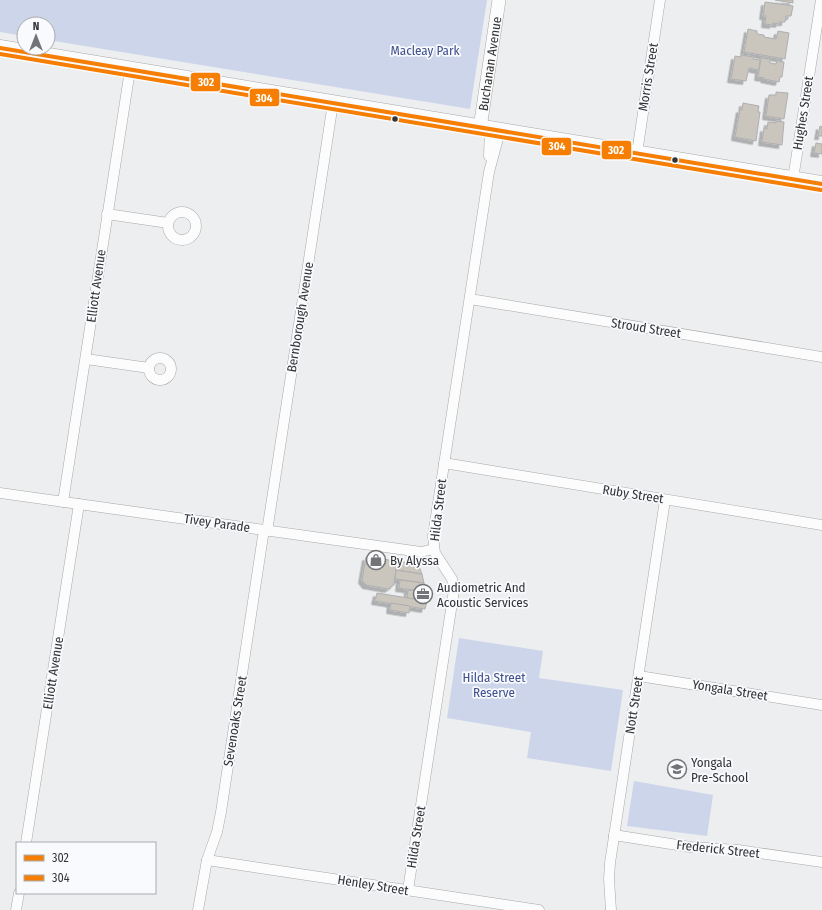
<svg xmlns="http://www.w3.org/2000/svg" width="822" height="910" viewBox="0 0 822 910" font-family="'Fira Sans Condensed',sans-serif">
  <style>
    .park { fill: #cdd5ea }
    .building { fill: #cac5bd; stroke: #afafb0; filter: url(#shadow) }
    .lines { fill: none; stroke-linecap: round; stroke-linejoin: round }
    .minor-casing { stroke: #a7a8a9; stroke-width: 11 }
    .tertiary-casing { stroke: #a7a8a9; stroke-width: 14 }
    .primary-casing { stroke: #a7a8a9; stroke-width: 17 }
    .minor { stroke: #fcfcfd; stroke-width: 10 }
    .tertiary { stroke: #fcfcfd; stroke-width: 13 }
    .primary { stroke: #fcfcfd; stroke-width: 16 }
    .bus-1-casing { stroke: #f9fafe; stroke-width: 7 }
    .bus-2-casing { stroke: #f9fafe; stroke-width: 7 }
    .bus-1 { stroke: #f57e03; stroke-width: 4 }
    .bus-2 { stroke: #f57e03; stroke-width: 4 }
    .bus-dot { fill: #323334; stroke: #f9fafe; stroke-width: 1.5 }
    .labels { text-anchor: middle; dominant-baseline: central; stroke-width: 3.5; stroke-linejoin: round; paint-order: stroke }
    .park-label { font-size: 13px; fill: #3e508d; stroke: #f9fafe }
    .street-label { font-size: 13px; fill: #323334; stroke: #f9fafe }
    .poi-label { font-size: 13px; fill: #323334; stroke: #f9fafe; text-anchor: start }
    .line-badge { stroke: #f9fafe; stroke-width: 1.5 }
    .badge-label { font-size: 11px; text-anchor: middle; font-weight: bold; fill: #fff }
  </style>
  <defs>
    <filter id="shadow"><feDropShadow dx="-3.5" dy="3.5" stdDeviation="0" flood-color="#0004"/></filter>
  </defs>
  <rect width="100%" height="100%" fill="#eceef0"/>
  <!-- park -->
  <g class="park">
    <polygon points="0,0 487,0 470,109 48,40 48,24 24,24 24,36 0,32"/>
    <polygon points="459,638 543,651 539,678 623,690 611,771 527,758 531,732 447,718"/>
    <polygon points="634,781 713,795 707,836 627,826"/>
  </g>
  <!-- building -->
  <g class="building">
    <polygon points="775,0 793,0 793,3"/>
    <polygon points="765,2 793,6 791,16 786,16 785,22 779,22 779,24 773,23 773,25 765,24 766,16 763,16"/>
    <polygon points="748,29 757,31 757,34 764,35 764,37 776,39 778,31 789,33 785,59 744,52"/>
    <polygon points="741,55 754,57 753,59 760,60 759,70 749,68 746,81 731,79 735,56 741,57"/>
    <polygon points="761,58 770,59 770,63 776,64 777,61 784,62 782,77 780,77 779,82 764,79 765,78 758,77"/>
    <polygon points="776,92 788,93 784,119 766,116 769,95 776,95"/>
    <polygon points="743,103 759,106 758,112 760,112 756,141 735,137 740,109 742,110"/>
    <polygon points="776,121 784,122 782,145 762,142 764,128 767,129 768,122 776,123"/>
    <polygon points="820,126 822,127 822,136 818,136"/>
    <polygon points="816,143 822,144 822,154 814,153"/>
    <polygon points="366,557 397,561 394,585 388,589 366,585 362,580"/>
    <polygon points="397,561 418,564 422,574 396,570"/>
    <polygon points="396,570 422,574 424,583 395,579"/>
    <polygon points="400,580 424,583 428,592 399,588"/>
    <polygon points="408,590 428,592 427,601 407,598"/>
    <polygon points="377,593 427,601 425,609 375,601"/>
    <polygon points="391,603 410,606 409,613 390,610"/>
  </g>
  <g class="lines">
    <!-- minor casing -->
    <g class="minor-casing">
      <g id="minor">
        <polyline points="637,153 660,0"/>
        <polyline points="489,156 490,129"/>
        <polyline points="793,179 821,0"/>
        <circle cx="182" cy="226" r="14"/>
        <polyline points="107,214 168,223"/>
        <polyline points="470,299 822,357"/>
        <circle cx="160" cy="369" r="11"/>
        <polyline points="86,359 149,368"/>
        <polyline points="444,463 822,525"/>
        <polyline points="0,493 421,552 434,549"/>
        <polyline points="63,502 130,70"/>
        <polyline points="639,676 822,705"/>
        <polyline points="614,835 690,847 738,850 822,862"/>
        <polyline points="26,843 79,504"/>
        <polyline points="207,860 539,910"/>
        <polyline points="408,890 454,590 452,579 435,553 433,536 489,172 500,131"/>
        <polyline points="16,910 19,893"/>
        <polyline points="198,910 207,860 217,832 221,812 263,536 268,525 333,103"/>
        <polyline points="611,910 609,879 610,863 665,500"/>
      </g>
    </g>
    <!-- tertiary casing -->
    <g class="tertiary-casing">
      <g id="tertiary">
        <path id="s1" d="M 480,128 L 499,0"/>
      </g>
    </g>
    <!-- primary casing -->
    <g class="primary-casing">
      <polyline id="primary" points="0,48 822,184"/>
    </g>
    <!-- minor -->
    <use href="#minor" class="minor"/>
    <!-- tertiary -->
    <use href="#tertiary" class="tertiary"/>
    <!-- primary -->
    <use href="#primary" class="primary"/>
    <!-- bus-1 casing -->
    <g class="bus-1-casing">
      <polyline id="bus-1" points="0,48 822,184"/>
    </g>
    <!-- bus-2 casing -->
    <g class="bus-2-casing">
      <polyline id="bus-2" points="0,54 821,190"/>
    </g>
    <!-- bus-1 -->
    <use href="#bus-1" class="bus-1"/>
    <!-- bus-2 -->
    <use href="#bus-2" class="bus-2"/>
  </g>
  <!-- icons -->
  <defs>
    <g id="shop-ring" transform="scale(1)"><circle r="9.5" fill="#f9fafe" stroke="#737476" stroke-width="1.5"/><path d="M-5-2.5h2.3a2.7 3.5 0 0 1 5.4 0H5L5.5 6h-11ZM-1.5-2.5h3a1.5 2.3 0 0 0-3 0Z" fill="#737476"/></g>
    <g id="office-ring" transform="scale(1)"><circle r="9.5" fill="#f9fafe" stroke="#737476" stroke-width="1.5"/><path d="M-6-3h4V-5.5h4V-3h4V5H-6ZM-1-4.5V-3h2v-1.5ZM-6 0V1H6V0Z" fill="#737476"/></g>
    <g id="school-ring" transform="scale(1)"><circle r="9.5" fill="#f9fafe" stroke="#737476" stroke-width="1.5"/><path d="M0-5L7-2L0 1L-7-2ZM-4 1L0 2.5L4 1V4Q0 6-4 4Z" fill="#737476"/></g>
  </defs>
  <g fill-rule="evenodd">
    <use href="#shop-ring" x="376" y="560"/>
    <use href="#office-ring" x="423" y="594"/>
    <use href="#school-ring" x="677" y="769"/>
  </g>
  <!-- markers -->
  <g class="bus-dot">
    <circle cx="395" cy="119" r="3.5"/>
    <circle cx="675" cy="160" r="3.5"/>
  </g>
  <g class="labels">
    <!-- park labels -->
    <g class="park-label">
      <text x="425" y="50">Macleay Park</text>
      <text x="494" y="677">Hilda Street<tspan x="494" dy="15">Reserve</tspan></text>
    </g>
    <!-- street labels -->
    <g class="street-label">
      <text stroke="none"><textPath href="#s1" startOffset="65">Buchanan Avenue</textPath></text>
      <text transform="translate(648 77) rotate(-81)">Morris Street</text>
      <text transform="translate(803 113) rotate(-81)">Hughes Street</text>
      <text transform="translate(96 286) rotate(-82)">Elliott Avenue</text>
      <text transform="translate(300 317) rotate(-81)">Bernborough Avenue</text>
      <text transform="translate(646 328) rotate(9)">Stroud Street</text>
      <text transform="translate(633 494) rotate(9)">Ruby Street</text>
      <text transform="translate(438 510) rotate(-83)">Hilda Street</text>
      <text transform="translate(217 523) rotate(8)">Tivey Parade</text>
      <text transform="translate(53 673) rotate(-81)">Elliott Avenue</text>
      <text transform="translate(730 690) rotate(9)">Yongala Street</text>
      <text transform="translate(634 705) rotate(-81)">Nott Street</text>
      <text transform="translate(235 721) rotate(-81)">Sevenoaks Street</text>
      <text transform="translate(416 837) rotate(-81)">Hilda Street</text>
      <text transform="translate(718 849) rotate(6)">Frederick Street</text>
      <text transform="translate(373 885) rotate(9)">Henley Street</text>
    </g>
    <!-- poi labels -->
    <g class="poi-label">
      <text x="390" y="560">By Alyssa</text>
      <text x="437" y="587">Audiometric And<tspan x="437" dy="15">Acoustic Services</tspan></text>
      <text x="691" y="762">Yongala<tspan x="691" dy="15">Pre-School</tspan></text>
    </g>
  </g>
  <g class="line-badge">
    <rect x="190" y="72" width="31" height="20" rx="4" fill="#f57e03"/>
    <rect x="249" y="88" width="31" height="19" rx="4" fill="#f57e03"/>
    <rect x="541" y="137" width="31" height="19" rx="4" fill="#f57e03"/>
    <rect x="601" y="140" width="31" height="20" rx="4" fill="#f57e03"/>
  </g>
  <g class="badge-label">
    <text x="206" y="86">302</text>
    <text x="264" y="102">304</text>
    <text x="557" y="150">304</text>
    <text x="616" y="154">302</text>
  </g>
  <!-- legend -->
  <rect x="16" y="842" width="140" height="52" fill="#f9fafe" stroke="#a9aaad"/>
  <rect x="24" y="855" width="20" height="6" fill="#f57e03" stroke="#a9aaad"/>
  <text x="52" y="862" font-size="12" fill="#323334">302</text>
  <rect x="24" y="875" width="20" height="6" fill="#f57e03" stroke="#a9aaad"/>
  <text x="52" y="882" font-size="12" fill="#323334">304</text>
  <!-- north arrow -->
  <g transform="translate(36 36)"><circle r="19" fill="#f9fafe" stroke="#a9aaad"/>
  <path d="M0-3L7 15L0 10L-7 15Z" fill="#737476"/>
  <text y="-6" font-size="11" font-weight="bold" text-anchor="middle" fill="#323334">N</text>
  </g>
</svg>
